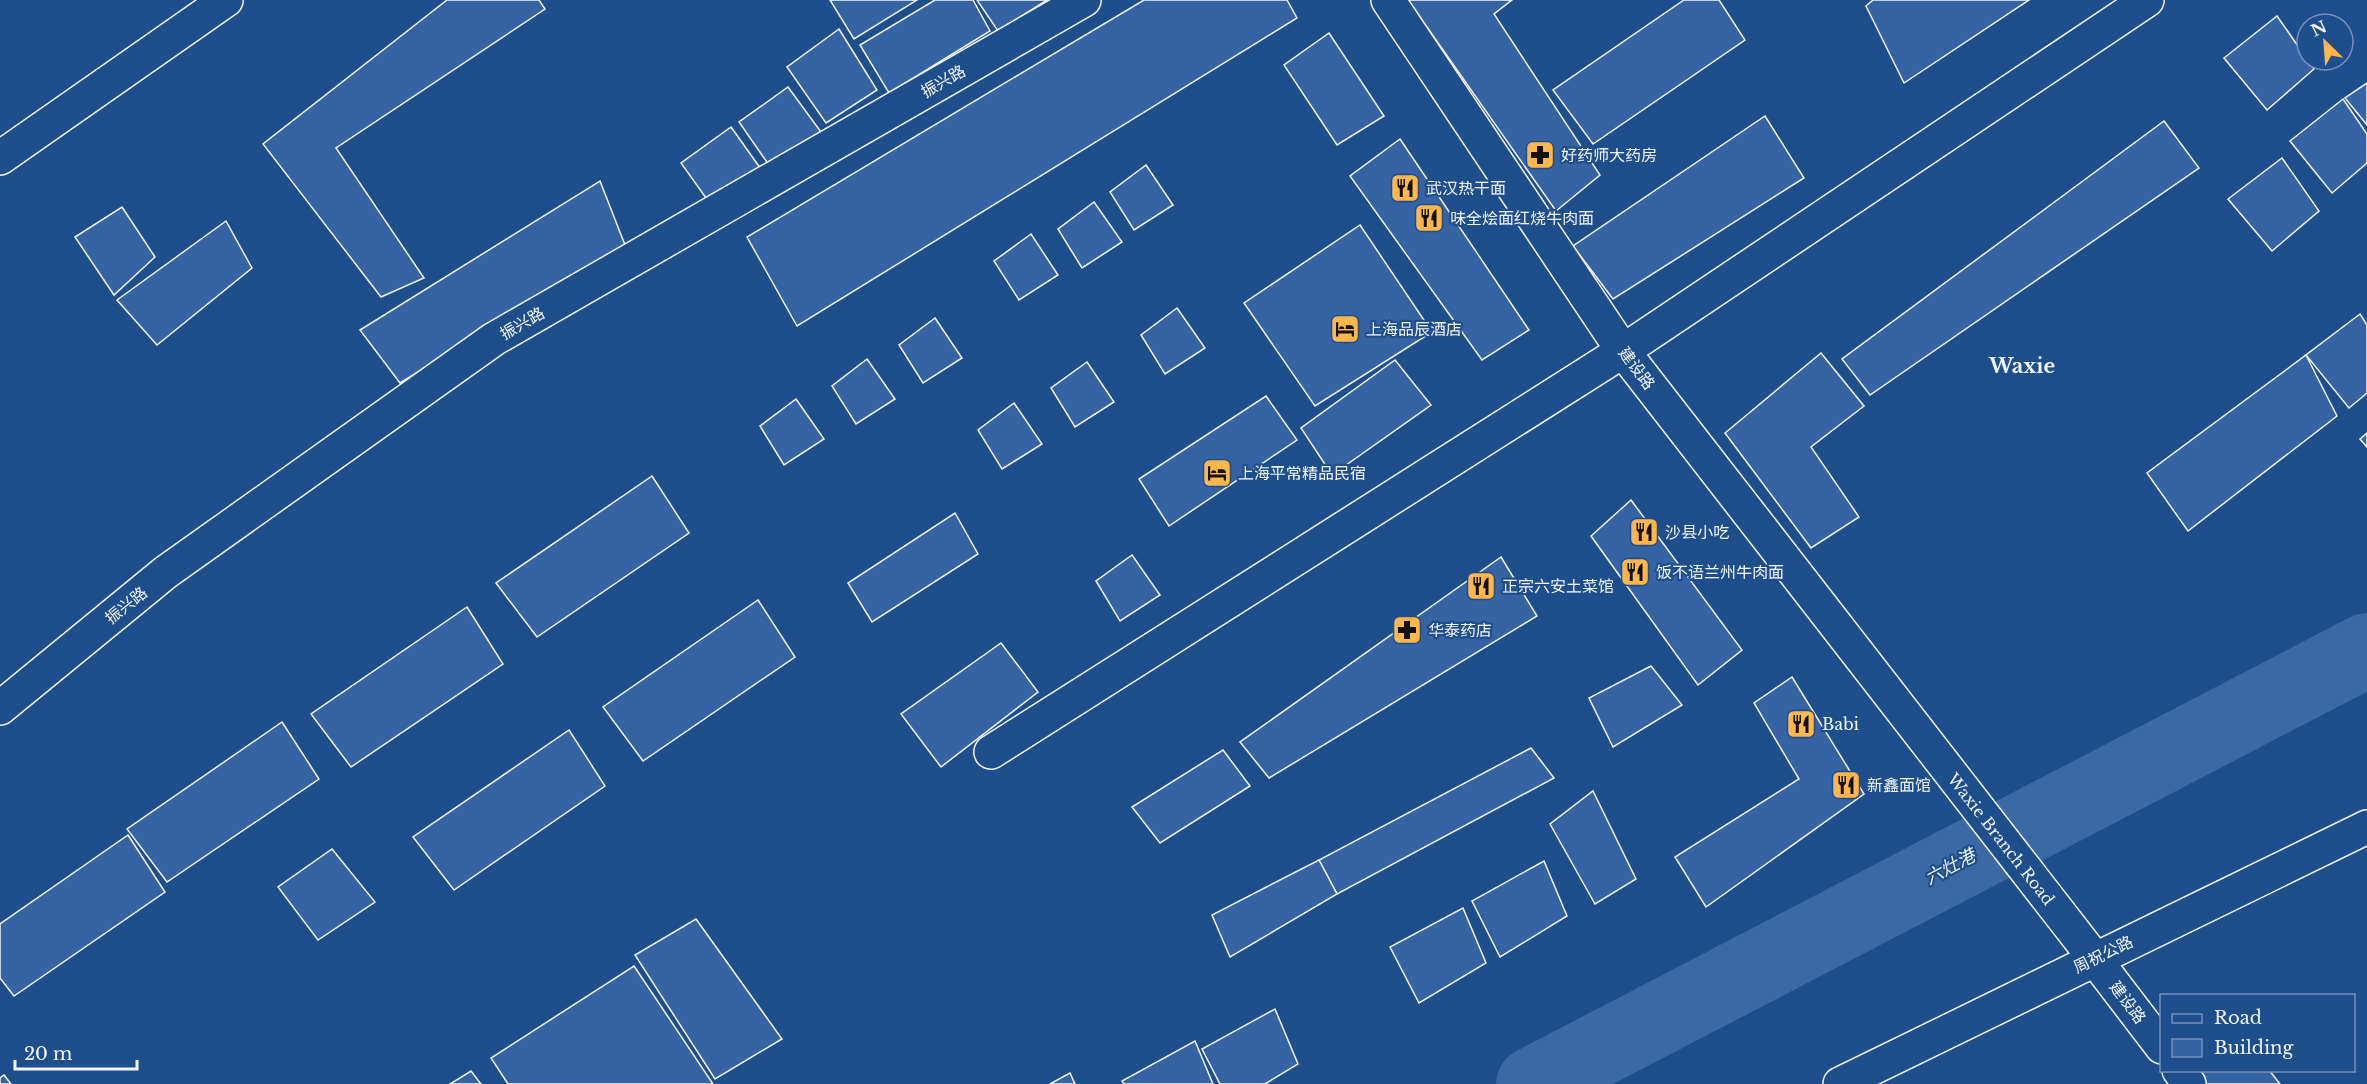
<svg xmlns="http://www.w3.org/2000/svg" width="2367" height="1084" viewBox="0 0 2367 1084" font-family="'Libre Baskerville','Noto Sans SC',serif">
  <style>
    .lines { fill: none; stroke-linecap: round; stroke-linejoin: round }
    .river { stroke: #3b69a3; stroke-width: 74 }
    .building { fill: #3563a3; stroke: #f2f6ff; stroke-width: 1.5 }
    .street-casing { stroke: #f2f6ff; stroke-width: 36 }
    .secondary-casing { stroke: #f2f6ff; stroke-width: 36 }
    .street { stroke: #1f4e8c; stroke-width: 33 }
    .secondary { stroke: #1f4e8c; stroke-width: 33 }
    .labels { text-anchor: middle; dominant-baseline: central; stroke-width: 4.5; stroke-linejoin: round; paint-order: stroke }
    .street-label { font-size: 16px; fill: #f2f6ff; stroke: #1f4e8c }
    .poi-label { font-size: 16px; fill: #f2f6ff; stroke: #1f4e8c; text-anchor: start }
    .water-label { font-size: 18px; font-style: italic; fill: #f2f6ff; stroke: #1f4e8c }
    .quarter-label { font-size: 20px; font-weight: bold; fill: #f2f6ff; stroke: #1f4e8c }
  </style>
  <rect width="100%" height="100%" fill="#1f4e8c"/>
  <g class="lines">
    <!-- river -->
    <polyline class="river" points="1533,1084 2367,650"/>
  </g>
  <!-- building -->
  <g class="building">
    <polygon points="447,0 539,0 545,9 336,148 424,278 381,297 263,144"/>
    <polygon points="830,0 917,0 854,39"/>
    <polygon points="935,0 973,0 990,31 889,93 860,45"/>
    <polygon points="977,0 1047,0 998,31"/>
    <polygon points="1144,0 1287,0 1297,18 797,326 747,237"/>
    <polygon points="1408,0 1512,0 1494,14 1600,175 1556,211"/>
    <polygon points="1684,0 1719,0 1745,40 1593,144 1553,90"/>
    <polygon points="1873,0 2029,0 1904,83 1866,6"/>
    <polygon points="2277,16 2314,69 2267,110 2224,58"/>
    <polygon points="839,29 877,90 826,123 787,67"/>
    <polygon points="1329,33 1384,116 1337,145 1284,65"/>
    <polygon points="2367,83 2367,125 2345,98"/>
    <polygon points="788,87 821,132 769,165 739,122"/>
    <polygon points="2343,99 2367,134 2367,163 2332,193 2290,141"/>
    <polygon points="1765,116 1804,178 1613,299 1573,246"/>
    <polygon points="2164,121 2199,168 1870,395 1842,359"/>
    <polygon points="731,127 763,172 711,205 681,163"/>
    <polygon points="1400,139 1529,330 1482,360 1350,176"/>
    <polygon points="2282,158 2319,211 2272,251 2228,199"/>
    <polygon points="1146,165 1173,205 1134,230 1110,192"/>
    <polygon points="600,181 625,245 400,383 360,330"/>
    <polygon points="1094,202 1122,242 1082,268 1058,229"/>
    <polygon points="122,207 155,257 114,295 75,237"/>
    <polygon points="226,221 252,268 157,345 117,300"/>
    <polygon points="1360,225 1432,332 1315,406 1244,303"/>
    <polygon points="1031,234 1058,275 1019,300 994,261"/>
    <polygon points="1177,308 1205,348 1165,374 1141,335"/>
    <polygon points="2360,314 2367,325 2367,393 2349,408 2306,355"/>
    <polygon points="935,318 962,358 923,383 899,345"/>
    <polygon points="1821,353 1864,406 1811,447 1859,517 1811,548 1725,433"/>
    <polygon points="2306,355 2337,416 2188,531 2147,473"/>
    <polygon points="867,359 895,399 856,424 832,386"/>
    <polygon points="1395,360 1431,405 1332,475 1301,428"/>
    <polygon points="1087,362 1114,402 1075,427 1051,388"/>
    <polygon points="1266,396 1297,440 1169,526 1139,479"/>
    <polygon points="796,399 824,439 784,465 760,426"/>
    <polygon points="1014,403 1042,444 1002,469 978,430"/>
    <polygon points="2367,433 2367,447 2360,439"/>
    <polygon points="652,476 689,533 537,637 496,583"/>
    <polygon points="1631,500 1742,650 1698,685 1591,536"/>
    <polygon points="955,513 978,554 872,622 848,583"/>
    <polygon points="1132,555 1160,595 1120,621 1096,581"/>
    <polygon points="1501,557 1537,616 1269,778 1240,742"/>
    <polygon points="758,600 795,657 643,761 603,707"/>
    <polygon points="467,607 503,664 351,767 311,714"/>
    <polygon points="1001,643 1038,692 941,767 901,714"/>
    <polygon points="1651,666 1682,705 1613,747 1589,698"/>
    <polygon points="1792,677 1864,794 1706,907 1675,857 1799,779 1754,703"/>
    <polygon points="282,722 319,779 167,882 127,829"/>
    <polygon points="569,730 605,786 454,890 413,837"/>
    <polygon points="1531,748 1554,778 1337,894 1319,860"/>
    <polygon points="1223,750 1250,786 1160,843 1132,807"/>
    <polygon points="1593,791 1636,879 1595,904 1550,824"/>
    <polygon points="128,835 165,892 14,996 0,978 0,924"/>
    <polygon points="332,849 375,902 318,940 278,887"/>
    <polygon points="1319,860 1337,894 1230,957 1212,915"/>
    <polygon points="1544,861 1567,916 1500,957 1472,901"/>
    <polygon points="1463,908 1486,963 1419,1003 1390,947"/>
    <polygon points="696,919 782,1039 715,1079 635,955"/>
    <polygon points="634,966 713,1084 508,1084 491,1058"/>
    <polygon points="1275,1009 1298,1064 1265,1084 1220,1084 1202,1049"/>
    <polygon points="1195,1041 1213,1084 1124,1084 1122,1081"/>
    <polygon points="2193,1070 2269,1070 2280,1084 2202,1084"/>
    <polygon points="471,1071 481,1084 450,1084"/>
    <polygon points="1070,1073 1075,1084 1050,1084"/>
    <polygon points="4,1075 11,1084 0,1084 0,1078"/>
  </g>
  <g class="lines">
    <!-- street casing -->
    <g class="street-casing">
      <g id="street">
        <polyline points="0,158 226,0"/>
        <polyline points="0,708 166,572 494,339 1084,0"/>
        <polyline points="991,752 1623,351 2147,0"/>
      </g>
    </g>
    <!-- secondary casing -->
    <g class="secondary-casing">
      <g id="secondary">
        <polyline points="1388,0 1623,351 2092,955"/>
        <polyline points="2094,958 2162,1047"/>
        <polyline points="2179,1070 2189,1084"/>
        <polyline points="1840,1084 2367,827"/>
      </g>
    </g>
    <!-- street -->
    <use href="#street" class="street"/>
    <!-- secondary -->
    <use href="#secondary" class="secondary"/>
  </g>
  <!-- icons -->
  <defs>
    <g id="pharmacy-square" transform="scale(1.5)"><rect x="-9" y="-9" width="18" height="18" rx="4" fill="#ffb74d" stroke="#1f4e8c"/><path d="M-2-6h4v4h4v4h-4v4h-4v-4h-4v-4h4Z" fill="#111"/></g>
    <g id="restaurant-square" transform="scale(1.5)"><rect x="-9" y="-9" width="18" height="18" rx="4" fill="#ffb74d" stroke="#1f4e8c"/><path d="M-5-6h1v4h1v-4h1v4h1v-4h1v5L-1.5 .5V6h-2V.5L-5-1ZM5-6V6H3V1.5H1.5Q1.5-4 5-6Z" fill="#111"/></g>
    <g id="hotel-square" transform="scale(1.5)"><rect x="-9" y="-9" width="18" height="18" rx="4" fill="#ffb74d" stroke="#1f4e8c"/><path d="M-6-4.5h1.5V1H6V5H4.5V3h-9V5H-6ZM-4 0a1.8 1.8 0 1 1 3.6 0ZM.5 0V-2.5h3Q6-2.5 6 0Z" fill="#111"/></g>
  </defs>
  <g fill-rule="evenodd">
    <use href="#pharmacy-square" x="1540" y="155"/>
    <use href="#restaurant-square" x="1405" y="188"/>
    <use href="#restaurant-square" x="1429" y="218"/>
    <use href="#hotel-square" x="1345" y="329"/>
    <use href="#hotel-square" x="1217" y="473"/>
    <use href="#restaurant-square" x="1644" y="532"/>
    <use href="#restaurant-square" x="1635" y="572"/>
    <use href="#restaurant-square" x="1481" y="586"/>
    <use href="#pharmacy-square" x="1407" y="630"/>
    <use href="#restaurant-square" x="1801" y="724"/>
    <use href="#restaurant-square" x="1846" y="785"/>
  </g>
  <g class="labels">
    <!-- street labels -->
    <g class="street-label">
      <text transform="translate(943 81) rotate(-30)">振兴路</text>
      <text transform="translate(522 323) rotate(-30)">振兴路</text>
      <text transform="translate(1637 368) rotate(53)">建设路</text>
      <text transform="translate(126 605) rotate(-39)">振兴路</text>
      <text transform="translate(2001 839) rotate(52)">Waxie Branch Road</text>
      <text transform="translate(2103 954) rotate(-26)">周祝公路</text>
      <text transform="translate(2128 1002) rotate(53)">建设路</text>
    </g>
    <!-- poi labels -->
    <g class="poi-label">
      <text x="1561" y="155">好药师大药房</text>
      <text x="1426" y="188">武汉热干面</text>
      <text x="1450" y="218">味全烩面红烧牛肉面</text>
      <text x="1366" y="329">上海品辰酒店</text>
      <text x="1238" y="473">上海平常精品民宿</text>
      <text x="1665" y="532">沙县小吃</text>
      <text x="1656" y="572">饭不语兰州牛肉面</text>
      <text x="1502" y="586">正宗六安土菜馆</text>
      <text x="1428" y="630">华泰药店</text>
      <text x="1822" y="724">Babi</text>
      <text x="1867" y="785">新鑫面馆</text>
    </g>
    <!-- water labels -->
    <g class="water-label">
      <text transform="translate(1950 867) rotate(-28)">六灶港</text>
    </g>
    <!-- quarter labels -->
    <g class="quarter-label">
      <text x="2022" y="366">Waxie</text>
    </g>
  </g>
  <!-- legend -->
  <rect x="2160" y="994" width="195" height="78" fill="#1f4e8c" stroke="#7391ba" stroke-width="1.5"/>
  <rect x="2172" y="1014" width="30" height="9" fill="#1f4e8c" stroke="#7391ba" stroke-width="1.5"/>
  <text x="2214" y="1024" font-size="18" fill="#f2f6ff">Road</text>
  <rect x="2172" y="1039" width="30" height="18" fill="#3563a3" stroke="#7391ba" stroke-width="1.5"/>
  <text x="2214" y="1054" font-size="18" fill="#f2f6ff">Building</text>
  <!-- north arrow -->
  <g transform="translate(2325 42) rotate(335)"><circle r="28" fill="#1f4e8c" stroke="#7391ba" stroke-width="1.5"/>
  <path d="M0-4.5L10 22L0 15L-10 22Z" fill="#ffb74d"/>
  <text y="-9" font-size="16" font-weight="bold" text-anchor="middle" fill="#f2f6ff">N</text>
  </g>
  <!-- scale -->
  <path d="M15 1060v9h122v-9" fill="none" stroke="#f2f6ff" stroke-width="3"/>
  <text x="24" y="1060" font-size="18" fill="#f2f6ff" stroke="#1f4e8c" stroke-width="4.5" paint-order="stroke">20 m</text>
</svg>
